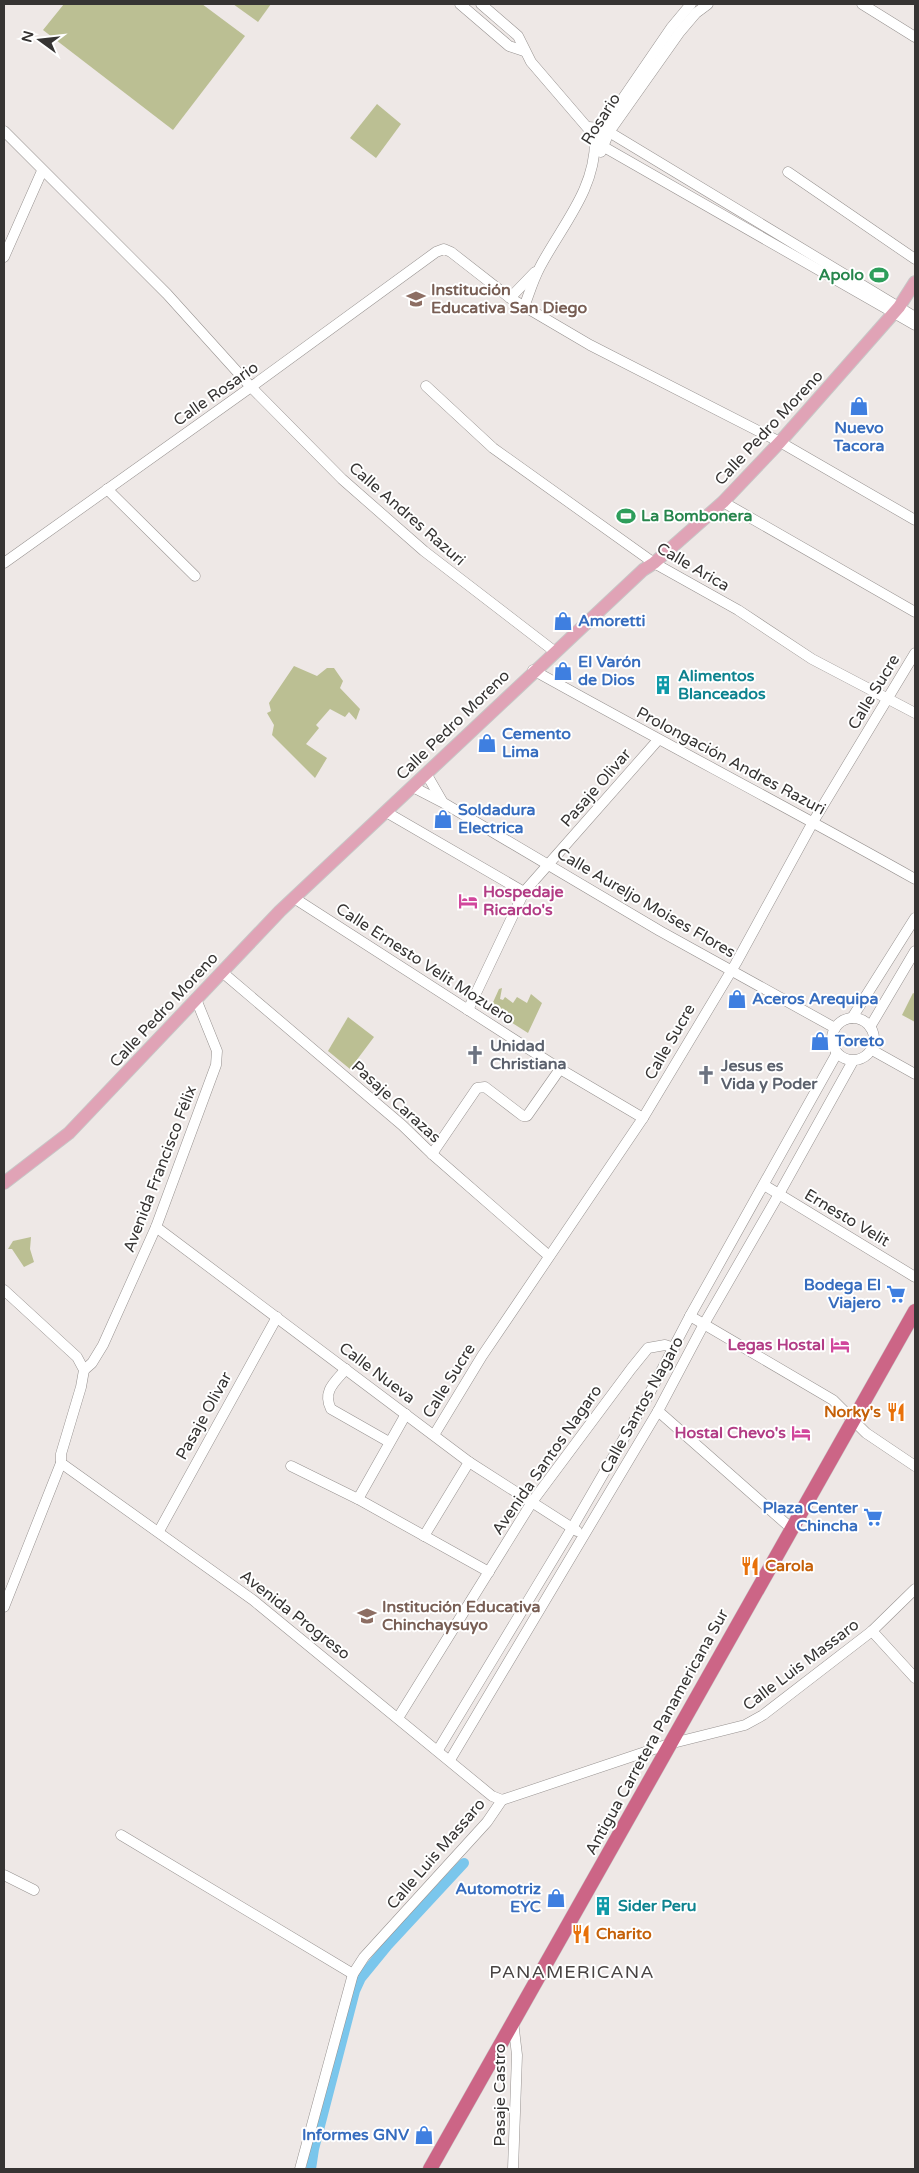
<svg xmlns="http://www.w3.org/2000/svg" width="919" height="2173" viewBox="0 0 919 2173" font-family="'Varela Round',sans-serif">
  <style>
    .green { fill: #bbbf93 }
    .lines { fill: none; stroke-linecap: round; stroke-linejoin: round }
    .canal { stroke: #7ac6ec; stroke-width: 10 }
    .minor-casing { stroke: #979290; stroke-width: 11 }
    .major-casing { stroke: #c7c6c6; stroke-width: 14 }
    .highway-casing { stroke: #c7c6c6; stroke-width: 15 }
    .minor { stroke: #fff; stroke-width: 10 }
    .major { stroke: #e0a3b6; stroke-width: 12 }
    .highway { stroke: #cc6586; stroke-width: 14 }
    .labels { text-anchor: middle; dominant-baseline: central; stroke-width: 4; stroke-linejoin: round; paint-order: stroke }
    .street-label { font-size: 16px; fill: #363433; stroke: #fff }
    .leisure-label { font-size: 16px; font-weight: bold; fill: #27864d; stroke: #fff; text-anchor: end }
    .education-label { font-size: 16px; font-weight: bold; fill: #785e54; stroke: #fff; text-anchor: start }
    .shop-label { font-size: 16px; font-weight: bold; fill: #366cbe; stroke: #fff; text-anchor: start }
    .culture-label { font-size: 16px; font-weight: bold; fill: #0d838f; stroke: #fff; text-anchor: start }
    .hotel-label { font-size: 16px; font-weight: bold; fill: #b23c85; stroke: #fff; text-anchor: end }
    .worship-label { font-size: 16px; font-weight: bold; fill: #5b616d; stroke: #fff; text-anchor: start }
    .food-label { font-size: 16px; font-weight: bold; fill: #c56008; stroke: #fff; text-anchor: start }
    .neighbourhood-label { font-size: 18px; letter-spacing: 1px; fill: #484342; stroke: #fff }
  </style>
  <rect width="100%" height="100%" fill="#eee8e6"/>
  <!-- green -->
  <g class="green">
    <polygon points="64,4 202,4 245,36 173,130 43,30"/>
    <polygon points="233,4 271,4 258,22"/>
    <polygon points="377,104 401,124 376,158 350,138"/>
    <polygon points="294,666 317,676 327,668 334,668 343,681 340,688 360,709 356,720 349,712 345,717 330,709 316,725 319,728 306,744 327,758 315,778 272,735 274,725 267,713 271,711 269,703"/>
    <polygon points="502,988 500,999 503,1000 505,997 513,1003 517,997 527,1003 531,994 542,1003 528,1033 490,1009 499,989"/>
    <polygon points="913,993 915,994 915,1022 902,1015"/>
    <polygon points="348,1017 374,1037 350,1069 328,1051"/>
    <polygon points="31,1237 30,1249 34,1262 24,1267 12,1249 8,1249 13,1241"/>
  </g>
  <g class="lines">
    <!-- canal -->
    <polyline class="canal" points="311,2169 314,2149 355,1991 361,1978 388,1945 464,1863"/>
    <!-- minor casing -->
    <g class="minor-casing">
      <g id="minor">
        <polyline points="460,4 509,46 524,51"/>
        <polyline points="481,4 518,36 531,62 604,147 915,325"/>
        <polyline points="862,4 915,37"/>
        <polyline points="588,127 601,128 609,132 915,317"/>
        <polyline points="4,131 167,294 251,387 342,479 424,551 554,651"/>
        <polyline points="601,152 609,132 679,33 696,13 708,4"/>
        <polyline points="788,172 915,259"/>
        <polyline points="4,257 42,171"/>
        <polyline points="510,298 535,272"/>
        <path d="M 524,307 C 529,294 533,280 540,267 C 562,225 596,189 595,139 L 671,28 L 691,4"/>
        <polyline points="426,386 493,448 654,563 738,610 812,659 915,713"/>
        <polyline points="107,489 195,576"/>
        <polyline points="723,502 915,612"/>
        <polyline points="4,563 251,387 436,252 444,249 451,252 510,298 590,345 780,442 915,520"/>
        <path d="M 533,670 C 660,741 789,808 915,879"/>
        <polyline points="427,775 442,801"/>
        <polyline points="413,787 442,802 660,931 835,1028"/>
        <polyline points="386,812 524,892"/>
        <polyline points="294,898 560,1069 643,1118"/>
        <polyline points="222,972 402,1125 432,1154 549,1256"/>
        <polyline points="468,1010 524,892 658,740"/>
        <circle cx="853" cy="1039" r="21"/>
        <polyline points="852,1018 915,918"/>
        <polyline points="870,1027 915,951"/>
        <polyline points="872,1050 915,1074"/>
        <polyline points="432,1154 477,1088 485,1087 523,1116 527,1116 560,1069"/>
        <polyline points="764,1185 915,1277"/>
        <polyline points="156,1227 469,1462 577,1531"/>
        <polyline points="4,1290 77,1357 84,1370 81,1387 61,1454 61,1463 4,1607"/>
        <polyline points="690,1316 833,1400 866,1433 915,1466"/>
        <path d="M 346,1369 C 335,1382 322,1391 331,1409 L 389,1442"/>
        <polyline points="84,1370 92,1363 103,1345 156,1227 216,1065 217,1051 196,999"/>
        <polyline points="658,1411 792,1529"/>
        <polyline points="434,1435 482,1356 643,1118 736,963 813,822 915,653"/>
        <polyline points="61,1463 253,1600 492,1796 502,1800"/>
        <polyline points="291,1466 358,1499 489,1572"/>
        <polyline points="358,1499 406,1414"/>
        <polyline points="159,1531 277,1317"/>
        <polyline points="424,1536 469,1462"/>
        <polyline points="872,1631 915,1678"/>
        <polyline points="398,1718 532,1502 631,1369 648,1348 665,1345 674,1348"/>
        <polyline points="438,1750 572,1528 646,1400 690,1316 837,1053"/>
        <polyline points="450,1760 658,1411 704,1324 779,1194 853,1061"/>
        <polyline points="121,1835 353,1974"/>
        <polyline points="4,1875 34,1890"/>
        <polyline points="300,2169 353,1974 364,1957 487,1822 502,1800 669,1744 745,1725 763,1715 872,1631 915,1589"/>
        <polyline points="513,2169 517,2055 513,2021"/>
      </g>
    </g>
    <!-- major casing -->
    <g class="major-casing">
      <polyline id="major" points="4,1183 69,1133 280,911 643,570 654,563 723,502 780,442 899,307 915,282"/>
    </g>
    <!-- highway casing -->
    <g class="highway-casing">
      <polyline id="highway" points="430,2169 915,1311"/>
    </g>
    <!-- minor -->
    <use href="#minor" class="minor"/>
    <!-- major -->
    <use href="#major" class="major"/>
    <!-- highway -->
    <use href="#highway" class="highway"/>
  </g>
  <!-- icons -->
  <defs>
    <g id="stadium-bare" transform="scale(1.5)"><path d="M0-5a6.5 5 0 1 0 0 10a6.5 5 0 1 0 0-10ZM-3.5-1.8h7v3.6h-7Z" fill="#2e9e5b" stroke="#fff" stroke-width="2.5" paint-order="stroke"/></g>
    <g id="school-bare" transform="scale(1.5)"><path d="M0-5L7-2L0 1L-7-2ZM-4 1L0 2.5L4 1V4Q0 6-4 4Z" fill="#8d6e63" stroke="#fff" stroke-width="2.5" paint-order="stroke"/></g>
    <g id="shop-bare" transform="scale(1.5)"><path d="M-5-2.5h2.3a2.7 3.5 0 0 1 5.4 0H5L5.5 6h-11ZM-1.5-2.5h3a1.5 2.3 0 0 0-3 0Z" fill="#3f7fe0" stroke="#fff" stroke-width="2.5" paint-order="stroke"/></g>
    <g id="building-bare" transform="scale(1.5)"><path d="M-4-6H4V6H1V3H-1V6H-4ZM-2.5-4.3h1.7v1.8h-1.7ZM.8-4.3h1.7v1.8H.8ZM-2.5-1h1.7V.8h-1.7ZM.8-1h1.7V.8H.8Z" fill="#0f9aa8" stroke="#fff" stroke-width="2.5" paint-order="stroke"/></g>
    <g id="hotel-bare" transform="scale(1.5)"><path d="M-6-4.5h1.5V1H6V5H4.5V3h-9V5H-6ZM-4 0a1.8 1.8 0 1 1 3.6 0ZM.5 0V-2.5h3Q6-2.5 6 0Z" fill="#d1479c" stroke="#fff" stroke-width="2.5" paint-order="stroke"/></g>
    <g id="church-bare" transform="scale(1.5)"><path d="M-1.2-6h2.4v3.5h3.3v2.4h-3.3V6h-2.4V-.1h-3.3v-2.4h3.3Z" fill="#6b7280" stroke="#fff" stroke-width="2.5" paint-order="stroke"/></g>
    <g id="supermarket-bare" transform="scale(1.5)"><path d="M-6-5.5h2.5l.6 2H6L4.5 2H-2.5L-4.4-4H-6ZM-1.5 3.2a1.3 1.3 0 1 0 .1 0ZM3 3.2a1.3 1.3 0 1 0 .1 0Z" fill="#3f7fe0" stroke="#fff" stroke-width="2.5" paint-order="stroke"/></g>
    <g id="restaurant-bare" transform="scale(1.5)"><path d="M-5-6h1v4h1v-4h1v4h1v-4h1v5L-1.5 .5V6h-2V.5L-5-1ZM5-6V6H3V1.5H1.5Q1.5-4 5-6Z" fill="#e8710a" stroke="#fff" stroke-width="2.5" paint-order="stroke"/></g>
  </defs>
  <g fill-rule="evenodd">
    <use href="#stadium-bare" x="879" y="275"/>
    <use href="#school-bare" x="416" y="299"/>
    <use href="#shop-bare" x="859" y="406"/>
    <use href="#stadium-bare" x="626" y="516"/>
    <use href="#shop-bare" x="563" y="621"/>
    <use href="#shop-bare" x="563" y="671"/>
    <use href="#building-bare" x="663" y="685"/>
    <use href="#shop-bare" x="487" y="743"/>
    <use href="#shop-bare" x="443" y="819"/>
    <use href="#hotel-bare" x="468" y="901"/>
    <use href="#shop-bare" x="737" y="999"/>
    <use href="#shop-bare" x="820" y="1041"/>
    <use href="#church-bare" x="475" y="1055"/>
    <use href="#church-bare" x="706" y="1075"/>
    <use href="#supermarket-bare" x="896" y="1294"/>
    <use href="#hotel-bare" x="840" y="1345"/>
    <use href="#restaurant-bare" x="896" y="1412"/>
    <use href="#hotel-bare" x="801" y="1433"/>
    <use href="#supermarket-bare" x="873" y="1517"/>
    <use href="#restaurant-bare" x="750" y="1566"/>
    <use href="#school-bare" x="367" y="1616"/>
    <use href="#shop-bare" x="556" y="1898"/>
    <use href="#building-bare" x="603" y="1906"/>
    <use href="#restaurant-bare" x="581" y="1934"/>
    <use href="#shop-bare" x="424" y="2135"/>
  </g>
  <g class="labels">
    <!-- street labels -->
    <g class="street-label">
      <text transform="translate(601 119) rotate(-57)">Rosario</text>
      <text transform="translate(216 394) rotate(-35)">Calle Rosario</text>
      <text transform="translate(769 428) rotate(-47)">Calle Pedro Moreno</text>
      <text transform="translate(407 514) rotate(41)">Calle Andres Razuri</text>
      <text transform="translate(693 567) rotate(30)">Calle Arica</text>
      <text transform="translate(874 692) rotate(-59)">Calle Sucre</text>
      <text transform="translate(453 725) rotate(-44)">Calle Pedro Moreno</text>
      <text transform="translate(731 761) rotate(28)">Prolongación Andres Razuri</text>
      <text transform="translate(596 788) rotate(-49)">Pasaje Olivar</text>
      <text transform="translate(646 903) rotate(30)">Calle Aureljo Moises Flores</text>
      <text transform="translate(425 964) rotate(33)">Calle Ernesto Velit Mozuero</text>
      <text transform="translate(164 1010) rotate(-47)">Calle Pedro Moreno</text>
      <text transform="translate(670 1042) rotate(-60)">Calle Sucre</text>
      <text transform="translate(396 1102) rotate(42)">Pasaje Carazas</text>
      <text transform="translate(160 1169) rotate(-69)">Avenida Francisco Félix</text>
      <text transform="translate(847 1218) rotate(31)">Ernesto Velit</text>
      <text transform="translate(377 1373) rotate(37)">Calle Nueva</text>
      <text transform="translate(449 1381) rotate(-58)">Calle Sucre</text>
      <text transform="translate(642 1405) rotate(-61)">Calle Santos Nagaro</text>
      <text transform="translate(204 1416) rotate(-61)">Pasaje Olivar</text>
      <text transform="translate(547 1460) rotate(-55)">Avenida Santos Nagaro</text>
      <text transform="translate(295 1615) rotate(38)">Avenida Progreso</text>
      <text transform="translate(801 1665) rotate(-37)">Calle Luis Massaro</text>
      <text transform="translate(657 1732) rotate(-61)">Antigua Carretera Panamericana Sur</text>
      <text transform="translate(436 1854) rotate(-49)">Calle Luis Massaro</text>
      <text transform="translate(500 2095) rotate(-90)">Pasaje Castro</text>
    </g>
    <!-- leisure labels -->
    <g class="leisure-label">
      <text x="864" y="275">Apolo</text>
      <text x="641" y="516" text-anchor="start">La Bombonera</text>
    </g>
    <!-- education labels -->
    <g class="education-label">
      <text x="431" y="290">Institución<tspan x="431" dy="18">Educativa San Diego</tspan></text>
      <text x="382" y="1607">Institución Educativa<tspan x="382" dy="18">Chinchaysuyo</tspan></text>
    </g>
    <!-- shop labels -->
    <g class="shop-label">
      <text x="859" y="428" text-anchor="middle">Nuevo<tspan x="859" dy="18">Tacora</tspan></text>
      <text x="578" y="621">Amoretti</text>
      <text x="578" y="662">El Varón<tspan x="578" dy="18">de Dios</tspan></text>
      <text x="502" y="734">Cemento<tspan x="502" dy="18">Lima</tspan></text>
      <text x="458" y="810">Soldadura<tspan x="458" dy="18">Electrica</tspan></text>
      <text x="752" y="999">Aceros Arequipa</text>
      <text x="835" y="1041">Toreto</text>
      <text x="881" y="1285" text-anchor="end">Bodega El<tspan x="881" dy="18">Viajero</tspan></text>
      <text x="858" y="1508" text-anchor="end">Plaza Center<tspan x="858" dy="18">Chincha</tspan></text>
      <text x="541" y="1889" text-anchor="end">Automotriz<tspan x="541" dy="18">EYC</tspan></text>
      <text x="409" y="2135" text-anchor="end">Informes GNV</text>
    </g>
    <!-- culture labels -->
    <g class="culture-label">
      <text x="678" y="676">Alimentos<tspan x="678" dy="18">Blanceados</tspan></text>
      <text x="618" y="1906">Sider Peru</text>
    </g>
    <!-- hotel labels -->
    <g class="hotel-label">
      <text x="483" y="892" text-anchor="start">Hospedaje<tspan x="483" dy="18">Ricardo's</tspan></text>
      <text x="825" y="1345">Legas Hostal</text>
      <text x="786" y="1433">Hostal Chevo's</text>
    </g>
    <!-- worship labels -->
    <g class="worship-label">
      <text x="490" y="1046">Unidad<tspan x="490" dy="18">Christiana</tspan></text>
      <text x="721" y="1066">Jesus es<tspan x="721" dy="18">Vida y Poder</tspan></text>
    </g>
    <!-- food labels -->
    <g class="food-label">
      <text x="881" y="1412" text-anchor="end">Norky's</text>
      <text x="765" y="1566">Carola</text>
      <text x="596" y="1934">Charito</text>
    </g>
    <!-- neighbourhood labels -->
    <g class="neighbourhood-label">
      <text x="572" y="1972">PANAMERICANA</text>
    </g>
  </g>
  <!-- border -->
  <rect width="919" height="2173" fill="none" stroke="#363433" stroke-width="10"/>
  <!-- north arrow -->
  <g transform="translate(40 40) rotate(285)" stroke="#ffffff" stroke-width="4" paint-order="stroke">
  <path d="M0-4L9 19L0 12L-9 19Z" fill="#363433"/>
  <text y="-8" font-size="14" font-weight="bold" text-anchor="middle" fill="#363433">N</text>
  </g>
</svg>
